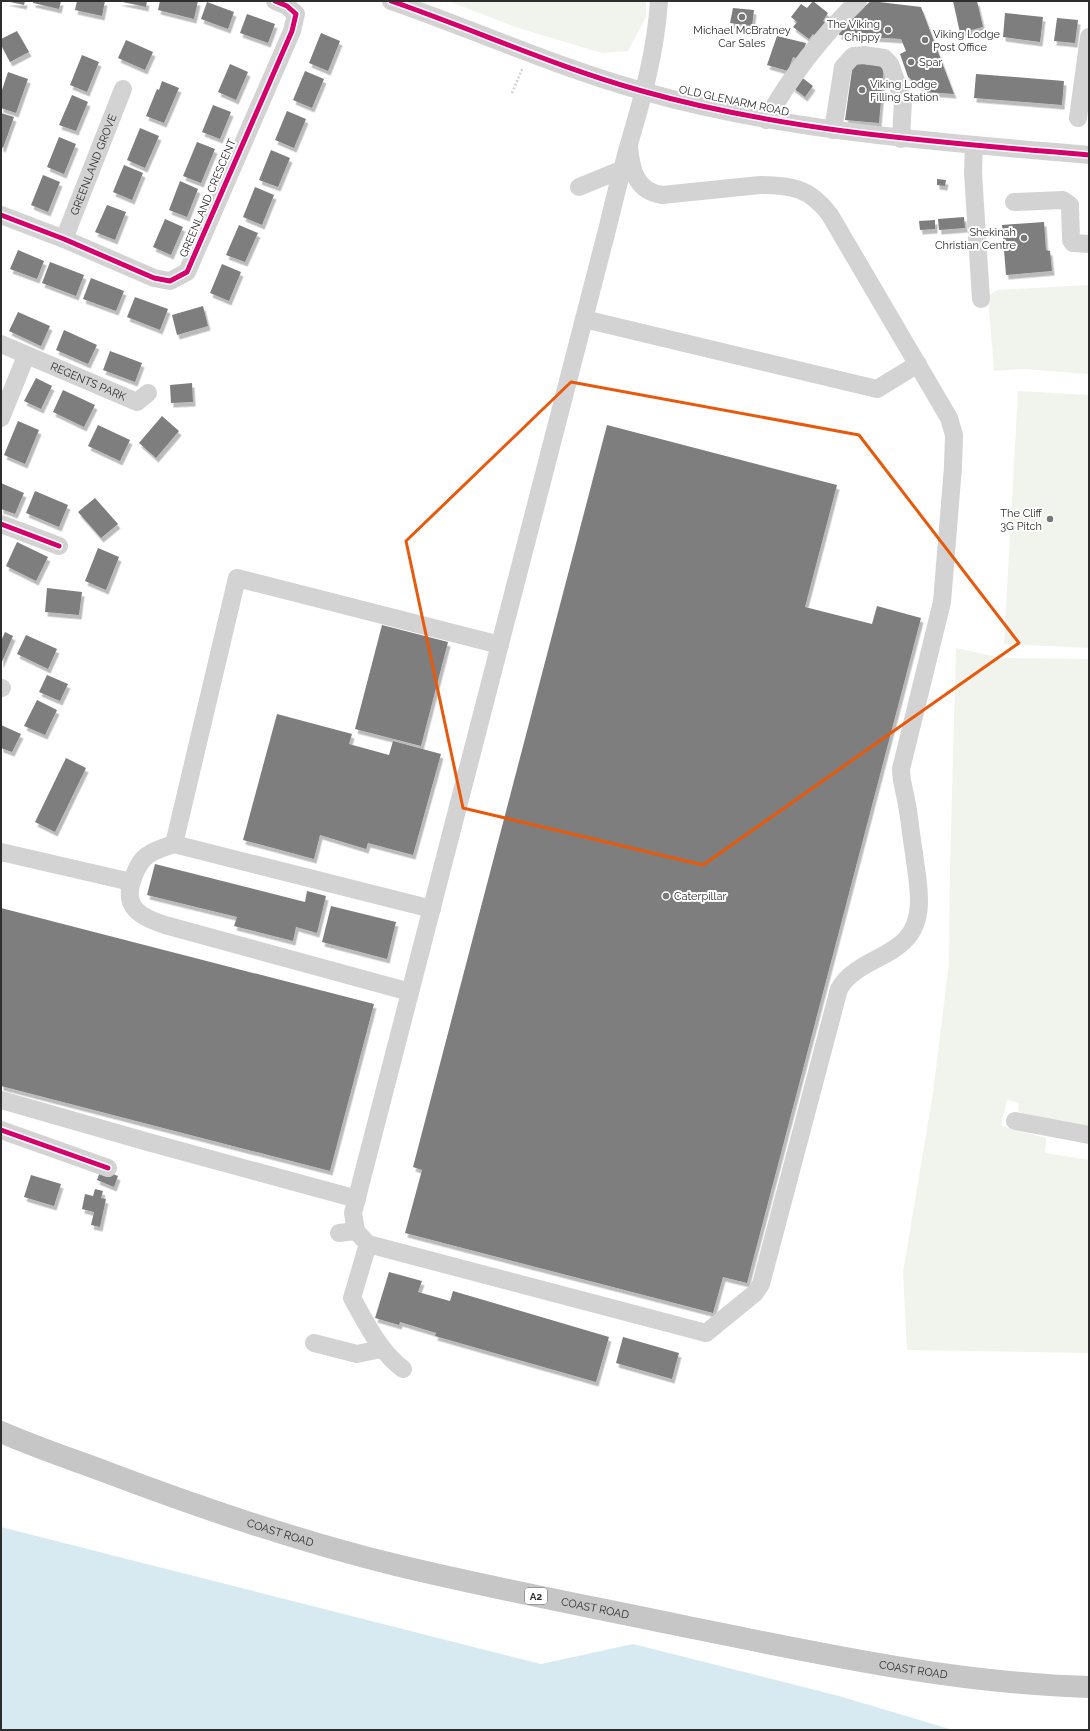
<svg xmlns="http://www.w3.org/2000/svg" width="1090" height="1731" viewBox="0 0 1090 1731" font-family="Raleway,sans-serif">
  <style>
    .green { fill: #f1f4ec }
    .water { fill: #d8eaf1 }
    .building { fill: #7e7e7e; filter: url(#shadow) }
    .lines { fill: none; stroke-linecap: round; stroke-linejoin: round }
    .path { stroke: #d3d3d3; stroke-width: 2.5; stroke-dasharray: 2 2; stroke-linecap: butt }
    .minor { stroke: #d3d3d3; stroke-width: 18 }
    .major { stroke: #c6c6c6; stroke-width: 22 }
    .cycleway-casing { stroke: #fff; stroke-width: 8 }
    .cycleway { stroke: #d6006c; stroke-width: 5 }
    .marked { fill: none; stroke: #e8590c; stroke-width: 3; stroke-linejoin: round }
    .poi-dot { fill: #777; stroke: #fff; stroke-width: 1.5 }
    .labels { text-anchor: middle; dominant-baseline: central; stroke-width: 4; stroke-linejoin: round; paint-order: stroke }
    .shield { fill: #fff; stroke: #6d6d6d; stroke-width: 1 }
    .shield-label { font-size: 10px; font-weight: bold; fill: #2e2e2e }
    .poi-label { font-size: 11px; fill: #2e2e2e; stroke: #fff; text-anchor: start }
    .street-label { font-size: 11px; fill: #2e2e2e; stroke: #fff }
  </style>
  <defs>
    <filter id="shadow"><feDropShadow dx="2.5" dy="4.5" stdDeviation="0" flood-color="#0004"/></filter>
  </defs>
  <rect width="100%" height="100%" fill="#fff"/>
  <!-- green -->
  <g class="green">
    <polygon points="448,1 646,1 646,17 628,51 602,53 518,28"/>
    <polygon points="1089,285 1089,374 1023,369 994,371 988,296 997,290"/>
    <polygon points="1018,391 1089,395 1089,648 1004,644"/>
    <polygon points="956,648 1002,658 1089,659 1089,1126 1025,1115 1018,1111 1019,1103 1007,1100 1001,1126 1046,1138 1045,1153 1089,1160 1089,1353 907,1350 903,1272 933,1093 949,963 950,865"/>
  </g>
  <!-- water -->
  <polygon class="water" points="1,1527 541,1664 633,1644 839,1696 953,1730 1,1730"/>
  <!-- building -->
  <g class="building">
    <polygon points="6,1 25,1 24,5"/>
    <polygon points="33,1 61,1 59,9 33,3"/>
    <polygon points="77,1 105,1 102,16 75,10"/>
    <polygon points="118,1 147,1 146,7"/>
    <polygon points="160,1 198,1 194,19 158,10"/>
    <polygon points="813,1 828,13 823,21 825,22 815,36 813,34 809,39 793,27 797,22 791,17 801,4 807,8"/>
    <polygon points="871,1 921,7 954,94 926,92 908,77 900,54 906,51 901,39 839,35 840,27"/>
    <polygon points="953,1 977,1 983,27 960,33"/>
    <polygon points="207,2 234,12 228,29 201,19"/>
    <polygon points="733,8 754,10 752,26 730,23"/>
    <polygon points="1005,13 1043,17 1040,42 1003,37"/>
    <polygon points="247,14 275,24 268,43 240,33"/>
    <polygon points="1057,18 1078,20 1075,43 1054,41"/>
    <polygon points="17,31 29,52 10,62 1,45 1,39"/>
    <polygon points="321,33 340,41 328,71 309,63"/>
    <polygon points="777,36 806,43 801,60 793,57 788,71 767,65"/>
    <polygon points="126,40 153,52 145,70 118,58"/>
    <polygon points="82,55 99,62 87,92 70,85"/>
    <polygon points="853,63 884,66 879,123 845,120"/>
    <polygon points="230,64 248,72 236,100 218,92"/>
    <polygon points="305,71 324,79 312,108 293,100"/>
    <polygon points="8,72 28,79 16,113 1,108 1,93"/>
    <polygon points="976,74 1064,81 1062,105 974,98"/>
    <polygon points="800,76 813,86 805,97 792,87"/>
    <polygon points="162,81 179,88 164,123 146,116 157,89 159,90"/>
    <polygon points="72,95 88,102 76,131 59,125"/>
    <polygon points="213,105 231,112 220,139 202,132"/>
    <polygon points="287,111 306,119 294,148 275,140"/>
    <polygon points="1,113 14,117 3,148 1,147"/>
    <polygon points="140,128 159,136 145,168 127,160"/>
    <polygon points="59,137 76,144 64,174 47,167"/>
    <polygon points="197,142 215,149 201,183 183,176"/>
    <polygon points="271,150 290,158 278,187 259,180"/>
    <polygon points="124,165 143,173 132,200 113,192"/>
    <polygon points="43,175 60,182 48,212 31,205"/>
    <polygon points="937,179 946,180 945,186 937,185"/>
    <polygon points="180,181 198,189 187,217 169,210"/>
    <polygon points="255,187 274,195 262,225 243,217"/>
    <polygon points="107,205 126,212 115,240 95,232"/>
    <polygon points="964,217 965,228 939,230 938,219"/>
    <polygon points="165,219 183,227 171,255 153,247"/>
    <polygon points="935,220 935,229 920,230 919,221"/>
    <polygon points="1044,222 1046,250 1050,251 1052,271 1006,275 1002,225"/>
    <polygon points="239,225 258,233 245,262 226,255"/>
    <polygon points="18,250 44,261 37,279 10,269"/>
    <polygon points="50,262 84,275 76,296 42,283"/>
    <polygon points="222,264 241,272 229,301 210,293"/>
    <polygon points="91,278 124,291 116,311 83,299"/>
    <polygon points="135,297 168,309 160,330 127,317"/>
    <polygon points="203,306 208,326 177,335 172,315"/>
    <polygon points="18,312 50,326 41,346 9,331"/>
    <polygon points="64,330 97,345 88,364 56,350"/>
    <polygon points="110,351 142,363 135,382 103,370"/>
    <polygon points="36,378 52,386 41,409 24,401"/>
    <polygon points="192,383 193,402 171,403 170,385"/>
    <polygon points="63,390 95,405 84,427 53,412"/>
    <polygon points="162,416 179,431 156,458 139,443"/>
    <polygon points="18,421 39,430 25,464 4,455"/>
    <polygon points="98,425 130,440 120,461 88,446"/>
    <polygon points="607,425 837,485 805,607 872,624 877,606 921,618 747,1283 723,1277 713,1313 405,1233 422,1170 413,1167"/>
    <polygon points="1,483 24,493 15,514 1,509"/>
    <polygon points="35,491 68,505 59,527 26,513"/>
    <polygon points="95,498 118,524 101,538 78,512"/>
    <polygon points="17,542 48,557 36,581 6,566"/>
    <polygon points="98,548 119,557 106,590 85,581"/>
    <polygon points="47,588 82,592 79,615 45,612"/>
    <polygon points="382,625 448,642 421,746 355,729"/>
    <polygon points="5,632 13,636 1,664 1,641"/>
    <polygon points="26,635 57,649 48,669 17,654"/>
    <polygon points="47,675 68,684 60,701 39,692"/>
    <polygon points="37,700 57,710 45,735 24,726"/>
    <polygon points="277,714 352,734 349,744 389,755 393,741 441,754 413,855 368,843 366,849 320,835 314,859 243,840"/>
    <polygon points="1,725 21,734 12,752 1,748"/>
    <polygon points="66,758 86,768 55,832 35,822"/>
    <polygon points="155,864 305,902 307,891 326,896 317,933 296,927 293,941 234,926 237,917 147,895"/>
    <polygon points="331,906 396,922 387,959 322,942"/>
    <polygon points="1,908 374,1004 330,1171 1,1086"/>
    <polygon points="101,1169 118,1176 114,1187 97,1180"/>
    <polygon points="31,1175 61,1184 54,1206 24,1197"/>
    <polygon points="95,1189 103,1191 101,1198 106,1199 100,1227 91,1225 94,1212 82,1209 85,1194 93,1196"/>
    <polygon points="389,1272 422,1281 418,1292 450,1301 453,1291 609,1337 596,1382 435,1336 436,1333 400,1322 399,1325 375,1318"/>
    <polygon points="623,1337 679,1353 672,1379 616,1363"/>
  </g>
  <g class="lines">
    <!-- path -->
    <polyline class="path" points="512,93 523,67"/>
    <!-- minor -->
    <g class="minor">
      <path d="M 391,1 C 475,30 556,67 642,91 C 788,132 939,142 1089,155"/>
      <polyline points="1078,118 1089,37"/>
      <path d="M 766,120 C 791,76 822,36 858,1"/>
      <polyline points="833,130 843,67 853,56 864,55 884,58 890,64 903,100 901,139"/>
      <polyline points="974,145 973,173 981,299"/>
      <path d="M 629,146 C 631,170 636,191 662,195 L 760,185 C 792,185 810,188 830,215 L 949,418 L 954,435 L 953,467 L 942,602 L 901,769 C 901,782 905,792 907,805 C 910,821 911,837 914,853 C 917,880 927,917 906,939 C 888,959 854,963 839,989 L 761,1284 L 755,1293 L 706,1333 L 368,1244 L 356,1231 L 353,1213 L 607,230 C 614,201 621,173 629,144 C 643,97 656,50 659,1"/>
      <polyline points="579,187 623,169"/>
      <polyline points="1014,202 1063,200 1070,205 1071,240 1073,243 1089,244"/>
      <polyline points="1,215 64,239 154,278 170,281 187,272 292,31 296,14 287,6 275,1"/>
      <path id="s1" d="M 64,239 L 123,89"/>
      <polyline points="584,319 877,389 918,364"/>
      <path id="s2" d="M 1,344 L 137,402 L 148,393"/>
      <polyline points="1,418 26,356"/>
      <polyline points="1,524 59,546"/>
      <polyline points="1,688 2,688"/>
      <path d="M 174,844 C 165,847 155,850 148,855 C 140,860 136,870 133,878 C 122,907 140,917 165,925 L 410,992"/>
      <polyline points="1,852 131,882"/>
      <polyline points="432,909 174,844 237,578 500,645"/>
      <polyline points="1,1100 148,1142 357,1199"/>
      <polyline points="1015,1121 1089,1135"/>
      <polyline points="1,1130 108,1168"/>
      <polyline points="339,1233 356,1231"/>
      <path d="M 368,1244 L 352,1298 C 367,1324 379,1351 403,1369"/>
      <polyline points="314,1343 357,1354 381,1349"/>
    </g>
    <!-- major -->
    <path class="major" id="s3" d="M 1,1432 C 35,1447 71,1459 106,1472 C 201,1508 297,1541 396,1565 C 491,1588 587,1606 683,1626 C 817,1653 952,1683 1089,1687"/>
    <!-- cycleway casing -->
    <g class="cycleway-casing">
      <g id="cycleway">
        <path d="M 391,1 C 475,30 556,67 642,91 C 788,132 939,142 1089,155"/>
        <polyline points="1,215 64,239 154,278 170,281 187,272 292,31 296,14 287,6 275,1"/>
        <polyline points="1,524 59,546"/>
        <polyline points="1,1130 108,1168"/>
      </g>
    </g>
    <!-- cycleway -->
    <use href="#cycleway" class="cycleway"/>
  </g>
  <!-- marked area -->
  <path class="marked" d="M 571,382 L 859,435 L 1019,643 L 703,865 L 463,808 L 406,541 Z"/>
  <!-- markers -->
  <g class="poi-dot">
    <circle cx="742" cy="17" r="4"/>
    <circle cx="888" cy="30" r="4"/>
    <circle cx="925" cy="40" r="4"/>
    <circle cx="911" cy="62" r="4"/>
    <circle cx="862" cy="90" r="4"/>
    <circle cx="1024" cy="238" r="4"/>
    <circle cx="1050" cy="519" r="4"/>
    <circle cx="666" cy="896" r="4"/>
  </g>
  <g class="labels">
    <!-- shield labels -->
    <rect class="shield" x="525" y="1588" width="22" height="16" rx="3"/>
    <g class="shield-label">
      <text x="536" y="1596">A2</text>
    </g>
    <!-- poi labels -->
    <g class="poi-label">
      <text x="880" y="24" text-anchor="end">The Viking<tspan x="880" dy="13">Chippy</tspan></text>
      <text x="742" y="30" text-anchor="middle">Michael McBratney<tspan x="742" dy="13">Car Sales</tspan></text>
      <text x="933" y="34">Viking Lodge<tspan x="933" dy="13">Post Office</tspan></text>
      <text x="919" y="62">Spar</text>
      <text x="870" y="84">Viking Lodge<tspan x="870" dy="13">Filling Station</tspan></text>
      <text x="1016" y="232" text-anchor="end">Shekinah<tspan x="1016" dy="13">Christian Centre</tspan></text>
      <text x="1042" y="513" text-anchor="end">The Cliff<tspan x="1042" dy="13">3G Pitch</tspan></text>
      <text x="674" y="896">Caterpillar</text>
    </g>
    <!-- street labels -->
    <g class="street-label">
      <text transform="translate(734 101) rotate(12)">OLD GLENARM ROAD</text>
      <text stroke="none"><textPath href="#s1" startOffset="80">GREENLAND GROVE</textPath></text>
      <text transform="translate(208 198) rotate(-67)">GREENLAND CRESCENT</text>
      <text stroke="none"><textPath href="#s2" startOffset="95">REGENTS PARK</textPath></text>
      <text stroke="none"><textPath href="#s3" startOffset="297">COAST ROAD</textPath></text>
      <text stroke="none"><textPath href="#s3" startOffset="621">COAST ROAD</textPath></text>
      <text stroke="none"><textPath href="#s3" startOffset="945">COAST ROAD</textPath></text>
    </g>
  </g>
  <!-- border -->
  <rect width="1090" height="1731" fill="none" stroke="#2e2e2e" stroke-width="4"/>
</svg>
